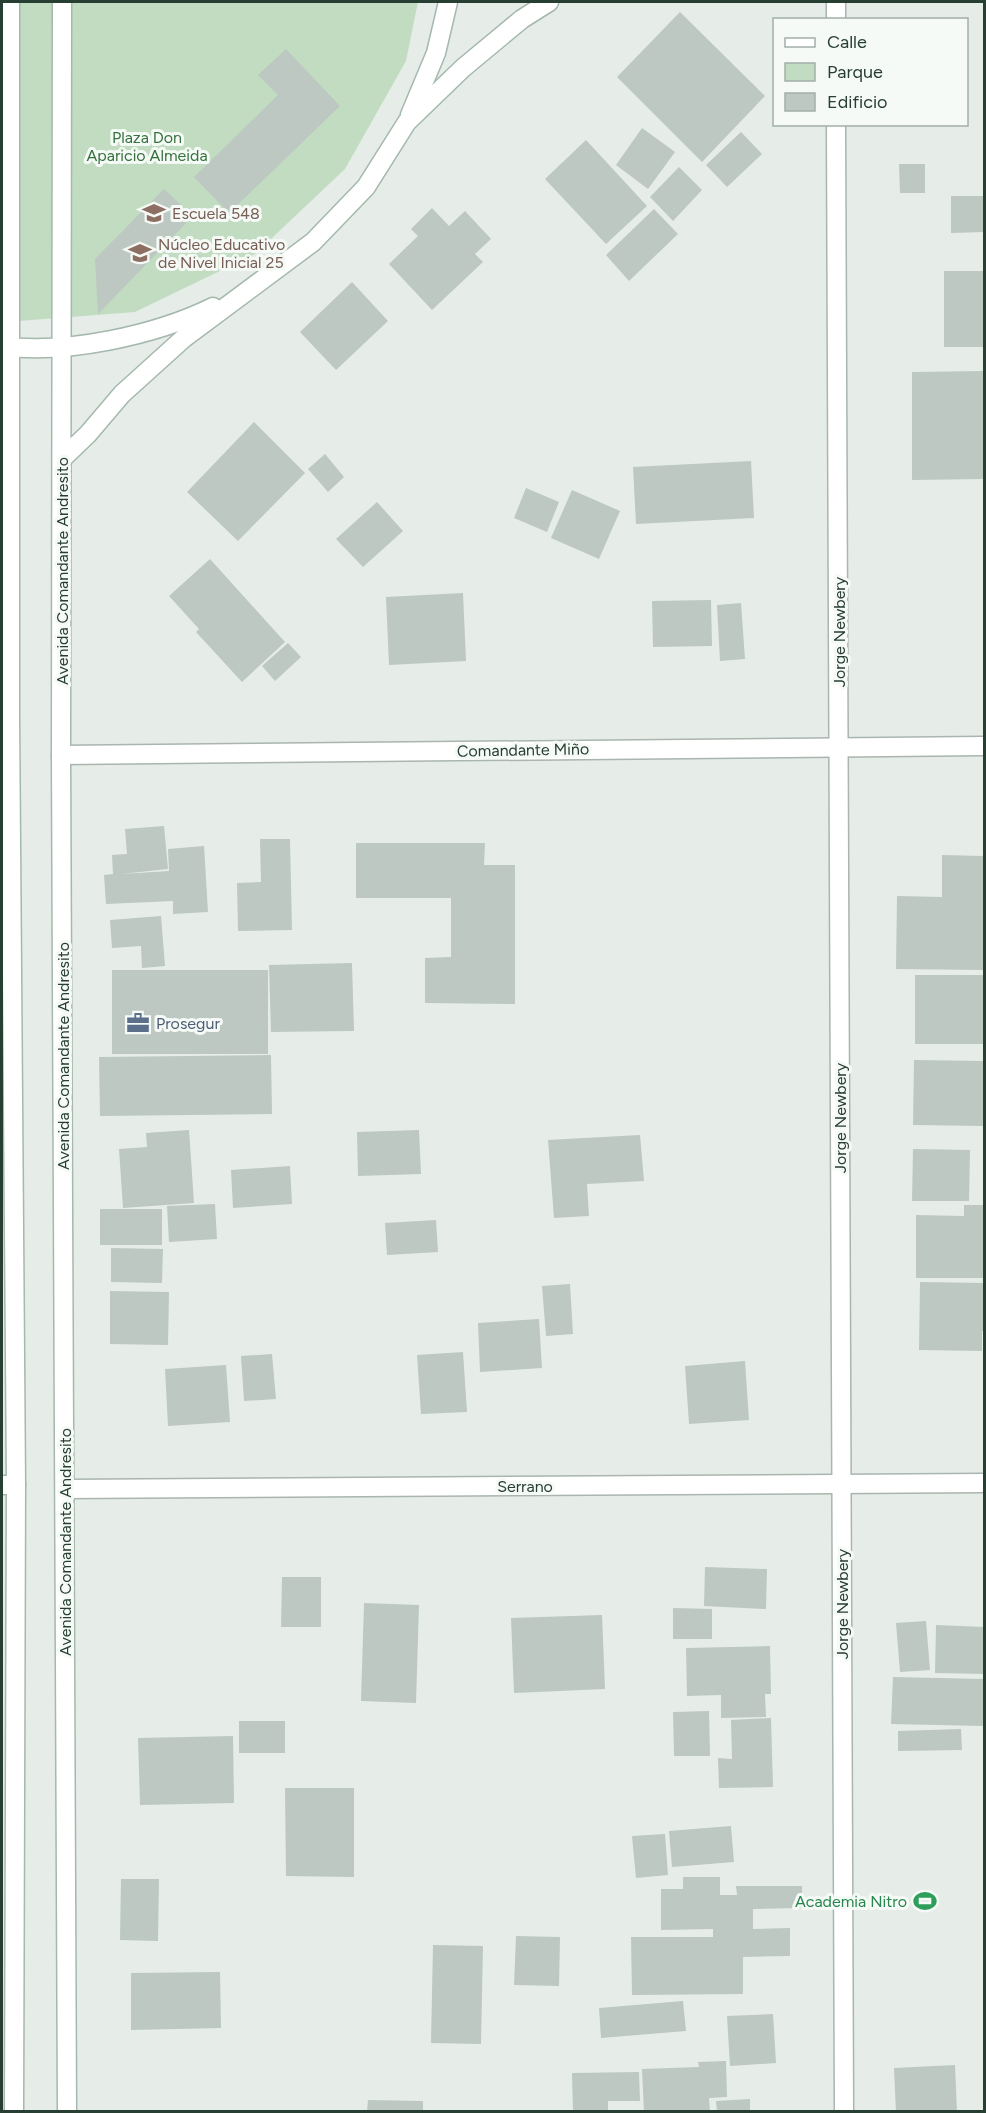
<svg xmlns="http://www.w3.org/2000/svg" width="986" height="2113" viewBox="0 0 986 2113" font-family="Figtree,sans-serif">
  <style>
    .green { fill: #c2dcc2 }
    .building { fill: #bcc8c1 }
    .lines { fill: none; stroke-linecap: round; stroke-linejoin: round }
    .minor-casing { stroke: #a9b5ae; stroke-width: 21 }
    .secondary-casing { stroke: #a5b8ad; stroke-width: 21 }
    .minor { stroke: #fff; stroke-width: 18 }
    .secondary { stroke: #fff; stroke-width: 18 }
    .labels { text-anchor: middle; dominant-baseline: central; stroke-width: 6; stroke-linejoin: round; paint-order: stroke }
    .park-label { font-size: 16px; fill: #35713d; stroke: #f6faf7 }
    .education-label { font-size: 16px; fill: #785e54; stroke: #f6faf7; text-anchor: start }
    .street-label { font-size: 16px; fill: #273e32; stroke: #f6faf7 }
    .service-label { font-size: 16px; fill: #4e5e75; stroke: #f6faf7; text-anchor: start }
    .leisure-label { font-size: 16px; fill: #27864d; stroke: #f6faf7; text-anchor: end }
  </style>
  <rect width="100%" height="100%" fill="#e6ede8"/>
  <!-- green -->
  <polygon class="green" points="2,2 418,2 406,61 345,169 255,254 135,312 19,321 2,317"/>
  <!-- building -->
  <g class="building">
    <polygon points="680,12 765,96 702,162 617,77"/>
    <polygon points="286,49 340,106 229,213 194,177 278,95 258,75"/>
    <polygon points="642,128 675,152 648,189 616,165"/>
    <polygon points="741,132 762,154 727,187 706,165"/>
    <polygon points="586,140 647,206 606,244 545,179"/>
    <polygon points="899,164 925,164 925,193 900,193"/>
    <polygon points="679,167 702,190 673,221 650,197"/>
    <polygon points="164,189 193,216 98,314 95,259"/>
    <polygon points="951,196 984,196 984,232 951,233"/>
    <polygon points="432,208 449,226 465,211 491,239 475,254 483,262 432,310 389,264 418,236 411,229"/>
    <polygon points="654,209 678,234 629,281 606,255"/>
    <rect x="944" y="271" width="40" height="76"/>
    <polygon points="352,282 388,321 336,370 300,332"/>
    <polygon points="984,371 984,479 912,480 912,372"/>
    <polygon points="254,422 305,473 238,541 187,492"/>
    <polygon points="325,454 344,477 328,492 308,469"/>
    <polygon points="751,461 754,518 636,524 633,467"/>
    <polygon points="526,488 559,502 547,532 514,518"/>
    <polygon points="572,490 620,511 599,559 551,538"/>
    <polygon points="377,502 403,531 363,567 336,539"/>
    <polygon points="210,559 285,642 242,682 196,632 199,629 169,596"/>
    <polygon points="463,593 466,661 389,665 386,597"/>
    <polygon points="711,600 712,646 653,647 652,601"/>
    <polygon points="741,603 745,659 720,661 717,605"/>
    <polygon points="288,643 301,657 275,681 262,666"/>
    <polygon points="164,826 168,869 121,874 169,871 168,849 204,846 208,912 173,914 173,901 106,904 104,875 113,874 112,855 127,854 125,829"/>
    <polygon points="260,839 290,839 292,930 238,931 237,883 261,882"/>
    <polygon points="356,843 485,843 484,865 515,865 515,1004 425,1003 425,958 451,957 451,898 356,898"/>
    <polygon points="942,855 984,856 984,970 896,969 897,896 942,897"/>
    <polygon points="161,916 165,966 142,968 141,946 112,948 110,920"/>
    <polygon points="352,963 354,1031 271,1032 269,965"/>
    <rect x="112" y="970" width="156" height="84"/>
    <rect x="915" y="975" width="69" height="69"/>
    <polygon points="271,1055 272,1114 100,1116 99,1057"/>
    <polygon points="914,1060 984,1061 984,1126 913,1125"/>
    <polygon points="189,1130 194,1203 123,1208 119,1149 147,1147 146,1133"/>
    <polygon points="419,1130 421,1174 358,1176 357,1132"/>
    <polygon points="640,1135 644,1181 587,1184 589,1216 554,1218 548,1140"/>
    <polygon points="913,1149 970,1150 969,1201 912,1201"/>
    <polygon points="290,1166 292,1204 233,1208 231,1170"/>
    <polygon points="215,1204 217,1239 169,1242 167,1206"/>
    <polygon points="964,1205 984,1205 984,1278 916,1278 916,1215 964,1216"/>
    <rect x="100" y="1209" width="62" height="36"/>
    <polygon points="436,1220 438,1252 387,1255 385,1223"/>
    <polygon points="111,1248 163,1249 162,1283 111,1282"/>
    <polygon points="920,1282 984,1283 984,1331 982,1331 982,1351 919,1350"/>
    <polygon points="570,1284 573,1334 546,1336 542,1286"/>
    <polygon points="110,1291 169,1292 168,1345 110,1344"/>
    <polygon points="539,1319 542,1368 480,1372 478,1323"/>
    <polygon points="463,1352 467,1412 421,1414 417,1355"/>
    <polygon points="272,1354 276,1399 244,1401 241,1356"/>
    <polygon points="745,1361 749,1420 689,1424 685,1366"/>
    <polygon points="226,1365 230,1422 168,1426 165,1369"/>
    <polygon points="705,1567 767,1569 766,1609 704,1606"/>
    <polygon points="282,1577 321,1577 321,1627 281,1627"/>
    <polygon points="364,1603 419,1605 416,1703 361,1701"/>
    <polygon points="673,1608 712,1609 712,1639 673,1639"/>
    <polygon points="602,1615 605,1689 514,1693 511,1618"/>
    <polygon points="926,1621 930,1670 900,1672 896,1623"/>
    <polygon points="936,1625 984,1627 984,1674 935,1673"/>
    <polygon points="770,1646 771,1694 765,1694 766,1717 721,1718 721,1695 687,1696 686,1648"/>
    <polygon points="893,1677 984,1679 984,1726 891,1724"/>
    <polygon points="709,1711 710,1756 674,1756 673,1712"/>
    <polygon points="771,1718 773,1787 719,1788 718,1758 732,1759 731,1720"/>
    <rect x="239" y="1721" width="46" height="32"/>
    <polygon points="961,1729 962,1750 898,1751 898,1731"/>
    <polygon points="233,1736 234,1803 140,1805 138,1738"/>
    <polygon points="285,1788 354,1788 354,1877 286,1876"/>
    <polygon points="731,1826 734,1862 672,1867 669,1831"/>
    <polygon points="665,1834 668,1875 636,1878 632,1836"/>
    <polygon points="683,1877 720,1877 720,1895 737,1895 736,1886 802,1886 802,1908 753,1909 753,1929 790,1928 790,1956 743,1957 743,1994 632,1995 631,1937 713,1937 713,1929 661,1930 661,1889 683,1889"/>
    <polygon points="121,1879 159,1879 158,1941 120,1940"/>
    <polygon points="516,1936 560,1937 559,1986 514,1985"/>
    <polygon points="433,1945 483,1946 481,2044 431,2043"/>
    <polygon points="220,1972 221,2028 131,2030 131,1973"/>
    <polygon points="683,2001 686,2031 601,2038 599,2008"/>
    <polygon points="773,2014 776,2063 730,2066 727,2016"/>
    <polygon points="726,2061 727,2097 709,2098 710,2112 644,2112 642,2069 699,2067 698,2062"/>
    <polygon points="955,2065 957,2112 896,2112 894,2068"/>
    <polygon points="639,2072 640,2101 608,2101 608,2112 573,2112 572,2073"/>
    <polygon points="750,2099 750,2112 717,2112 716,2101"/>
    <polygon points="368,2100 423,2101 423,2112 367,2112"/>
  </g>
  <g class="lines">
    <!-- minor casing -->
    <g class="minor-casing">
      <g id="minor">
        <polyline points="836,2 836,20"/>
        <polyline points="836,124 844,2112"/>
        <polyline points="61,755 984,746"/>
        <polyline points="2,1485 16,1485"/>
        <polyline points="65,1489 984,1483"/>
      </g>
    </g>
    <!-- secondary casing -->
    <g class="secondary-casing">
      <g id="secondary">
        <polyline points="10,2 10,716 16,1485 14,2112"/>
        <polyline points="62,2 61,755 67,2112"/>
        <polyline points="410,115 436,53 448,2"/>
        <path d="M 2,346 C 65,355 156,335 213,307"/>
        <polyline points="63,458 88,434 122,394 184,338 313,242 366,187 407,122 463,68 522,19 549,2"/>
      </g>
    </g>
    <!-- minor -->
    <use href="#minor" class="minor"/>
    <!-- secondary -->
    <use href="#secondary" class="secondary"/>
  </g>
  <!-- icons -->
  <defs>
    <g id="school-bare" transform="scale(1.8)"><path d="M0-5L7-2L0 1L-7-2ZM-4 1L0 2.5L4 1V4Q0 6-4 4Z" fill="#8d6e63" stroke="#f6faf7" stroke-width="2.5" paint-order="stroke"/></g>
    <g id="office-bare" transform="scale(1.8)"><path d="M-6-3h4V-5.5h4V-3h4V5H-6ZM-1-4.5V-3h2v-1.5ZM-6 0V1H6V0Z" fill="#5c6f8a" stroke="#f6faf7" stroke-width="2.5" paint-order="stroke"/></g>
    <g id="stadium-bare" transform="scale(1.8)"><path d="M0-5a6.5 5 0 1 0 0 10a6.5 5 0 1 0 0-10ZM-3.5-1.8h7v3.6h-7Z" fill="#2e9e5b" stroke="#f6faf7" stroke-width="2.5" paint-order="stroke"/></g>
  </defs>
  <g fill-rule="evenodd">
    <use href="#school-bare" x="154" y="213"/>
    <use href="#school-bare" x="140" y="253"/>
    <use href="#office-bare" x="138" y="1023"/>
    <use href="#stadium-bare" x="925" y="1901"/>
  </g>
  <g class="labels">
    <!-- park labels -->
    <g class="park-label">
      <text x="147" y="137">Plaza Don<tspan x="147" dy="18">Aparicio Almeida</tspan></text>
    </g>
    <!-- education labels -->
    <g class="education-label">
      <text x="172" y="213">Escuela 548</text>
      <text x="158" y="244">Núcleo Educativo<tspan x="158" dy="18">de Nivel Inicial 25</tspan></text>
    </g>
    <!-- street labels -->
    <g class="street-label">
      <text transform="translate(62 571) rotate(-90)">Avenida Comandante Andresito</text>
      <text transform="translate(839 632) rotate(-90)">Jorge Newbery</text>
      <text transform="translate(523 750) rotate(-1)">Comandante Miño</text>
      <text transform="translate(63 1056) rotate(-90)">Avenida Comandante Andresito</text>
      <text transform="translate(840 1118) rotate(-90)">Jorge Newbery</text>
      <text x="525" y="1486">Serrano</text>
      <text transform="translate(65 1542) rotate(-90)">Avenida Comandante Andresito</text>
      <text transform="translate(842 1604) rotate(-90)">Jorge Newbery</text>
    </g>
    <!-- service labels -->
    <g class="service-label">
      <text x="156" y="1023">Prosegur</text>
    </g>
    <!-- leisure labels -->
    <g class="leisure-label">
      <text x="907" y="1901">Academia Nitro</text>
    </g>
  </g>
  <!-- border -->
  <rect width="986" height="2113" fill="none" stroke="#273e32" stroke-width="6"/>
  <!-- legend -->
  <rect x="773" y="18" width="195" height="108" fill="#f6faf7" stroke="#a3afa8" stroke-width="1.5"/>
  <rect x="785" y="38" width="30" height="9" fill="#ffffff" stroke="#a3afa8" stroke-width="1.5"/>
  <text x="827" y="48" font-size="18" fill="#273e32">Calle</text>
  <rect x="785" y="63" width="30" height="18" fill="#c2dcc2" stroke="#a3afa8" stroke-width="1.5"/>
  <text x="827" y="78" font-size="18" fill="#273e32">Parque</text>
  <rect x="785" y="93" width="30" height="18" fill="#bcc8c1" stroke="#a3afa8" stroke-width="1.5"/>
  <text x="827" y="108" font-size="18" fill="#273e32">Edificio</text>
</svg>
